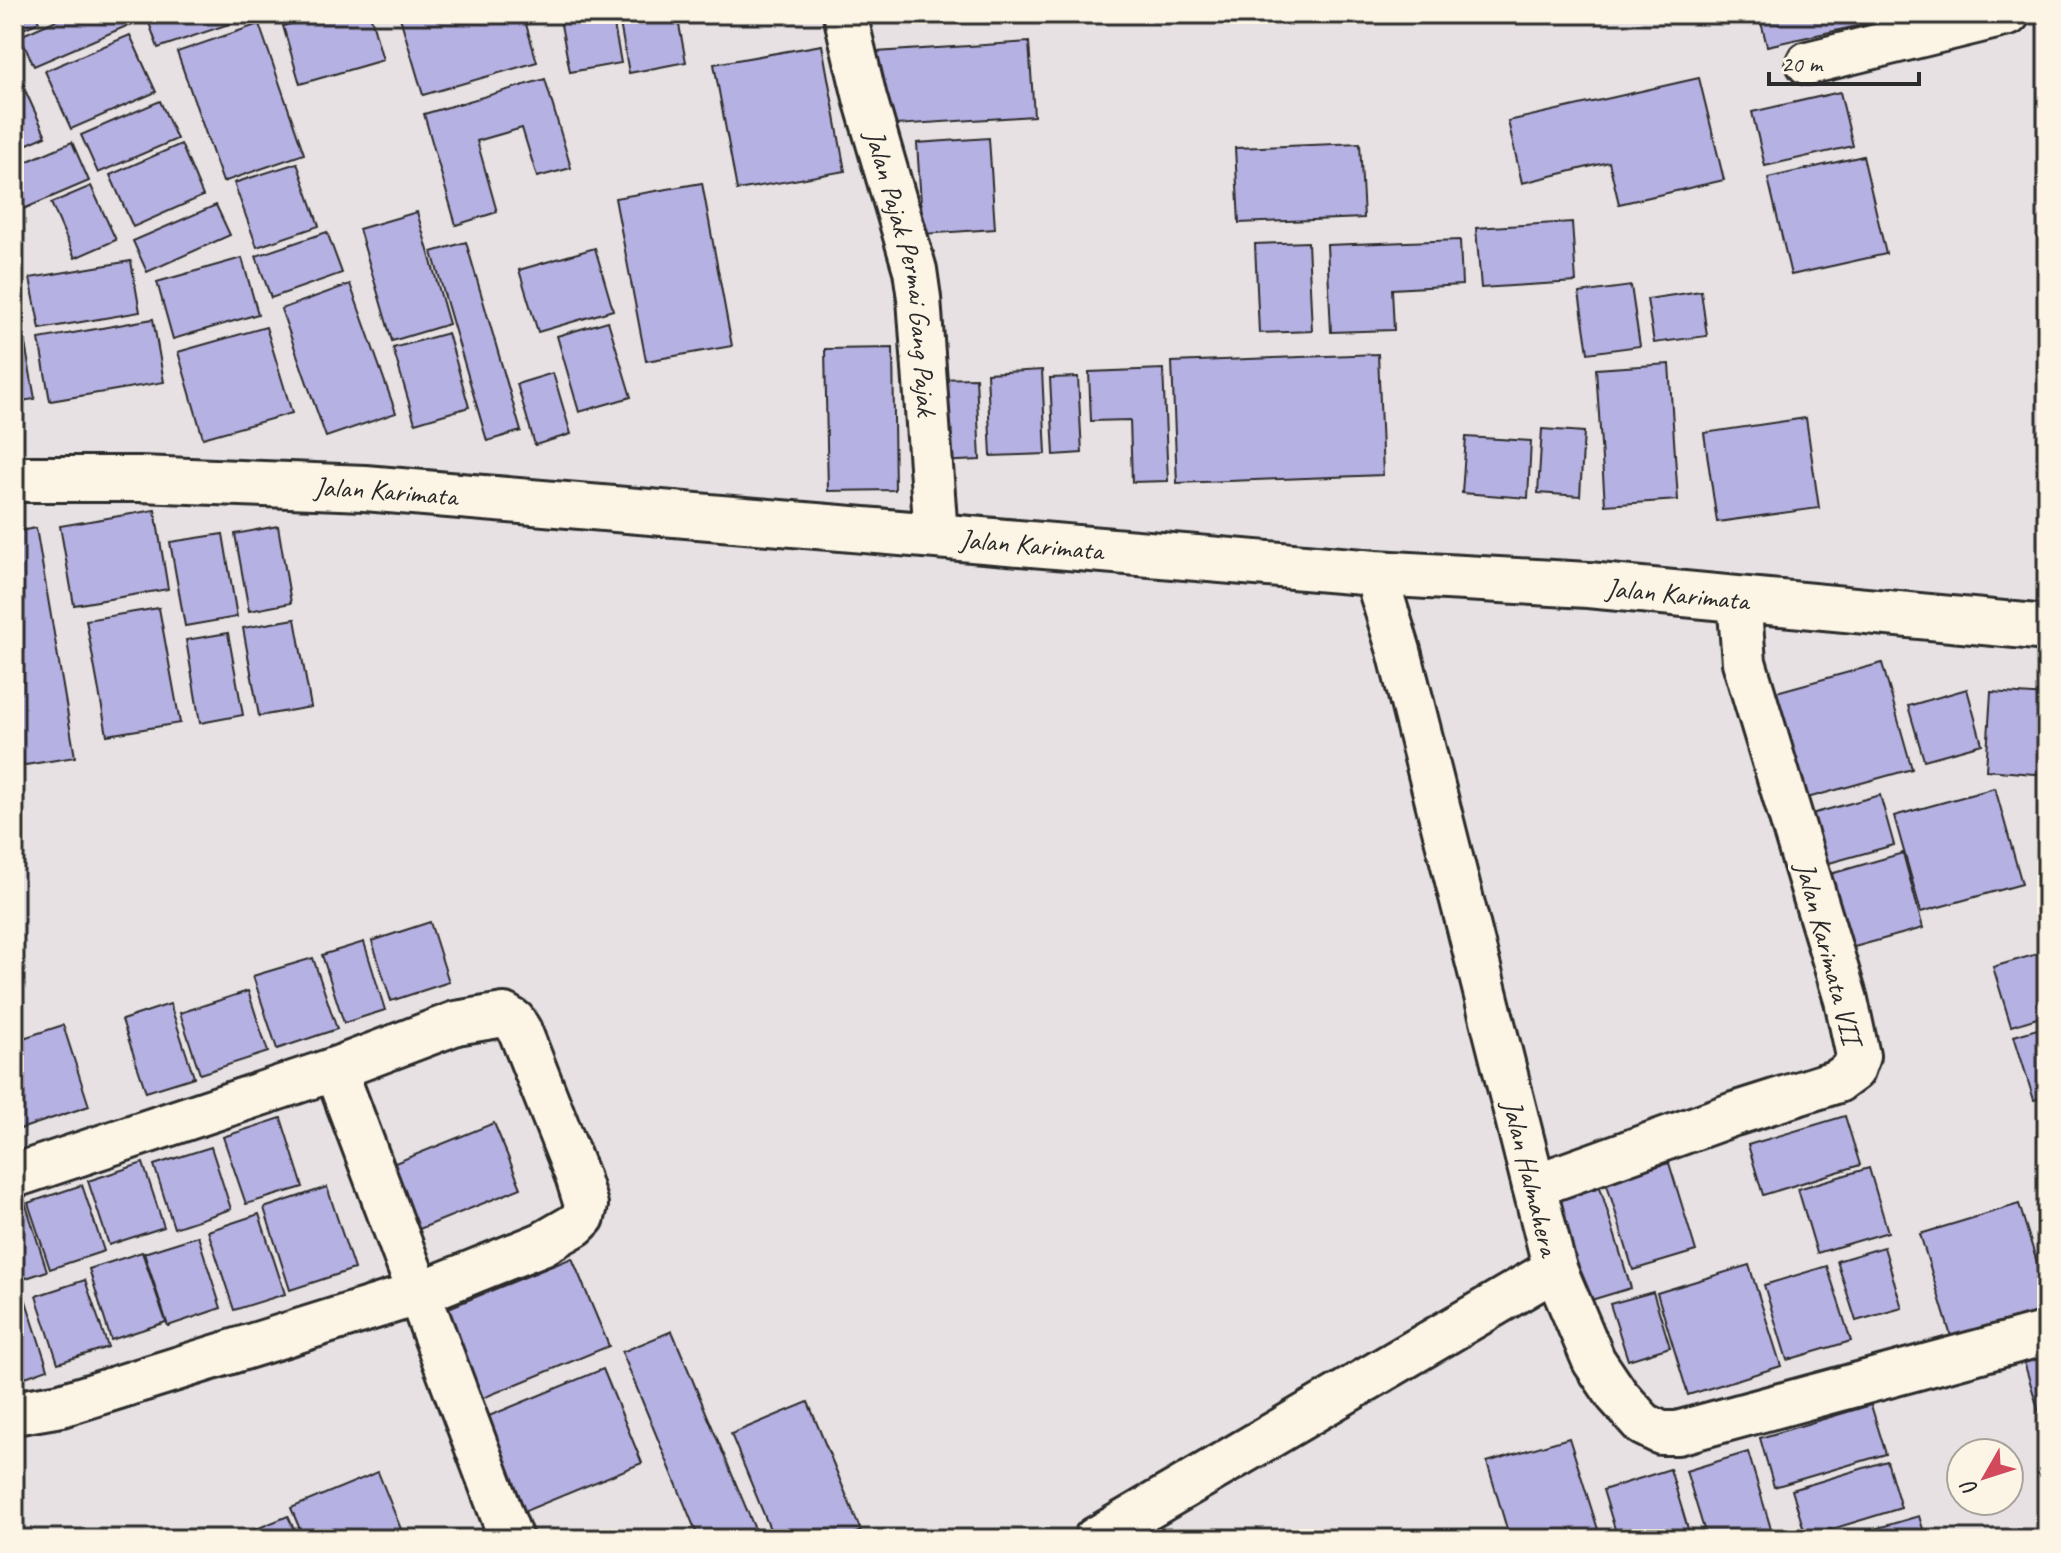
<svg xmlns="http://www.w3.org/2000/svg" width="2061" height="1553" viewBox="0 0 2061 1553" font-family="Caveat,sans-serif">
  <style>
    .building { fill: #b6b1e3; stroke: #2b2b2b; stroke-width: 2 }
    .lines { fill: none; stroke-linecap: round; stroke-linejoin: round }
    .minor-casing { stroke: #2b2b2b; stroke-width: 48 }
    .secondary-casing { stroke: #2b2b2b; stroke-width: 50 }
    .minor { stroke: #fcf5e5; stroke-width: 42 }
    .secondary { stroke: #fcf5e5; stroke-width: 44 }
    .labels { text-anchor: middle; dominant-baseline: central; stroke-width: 6; stroke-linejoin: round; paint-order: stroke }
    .street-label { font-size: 28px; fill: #2b2b2b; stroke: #fcf5e5 }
  </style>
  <rect width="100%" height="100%" fill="#e7e1e4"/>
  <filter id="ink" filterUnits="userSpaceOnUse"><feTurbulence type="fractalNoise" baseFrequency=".0125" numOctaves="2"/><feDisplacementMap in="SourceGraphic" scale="16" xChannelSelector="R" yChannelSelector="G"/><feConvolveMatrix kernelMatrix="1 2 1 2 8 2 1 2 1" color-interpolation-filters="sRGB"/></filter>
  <g filter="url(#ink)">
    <!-- building -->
    <g class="building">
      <polygon points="14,14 36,14 39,22 14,33"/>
      <polygon points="70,14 124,14 129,25 34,66 20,36"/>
      <polygon points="146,14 238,14 241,20 158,48"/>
      <polygon points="323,14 370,14 383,60 300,84 283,26"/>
      <polygon points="399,14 523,14 537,62 423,95"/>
      <polygon points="559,14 612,14 621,63 570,72"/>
      <polygon points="677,14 686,62 629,73 620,23"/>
      <polygon points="1759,14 1892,14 1893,18 1767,46"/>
      <polygon points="259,24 304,154 223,182 177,52"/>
      <polygon points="130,35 156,92 71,129 45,71"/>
      <polygon points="1029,42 1034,116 880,126 876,52"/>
      <polygon points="822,45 845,171 737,190 714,64"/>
      <polygon points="14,66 46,136 14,150"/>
      <polygon points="1699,78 1724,180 1619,204 1609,162 1522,183 1508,121"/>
      <polygon points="545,79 571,168 537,177 522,128 477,141 497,212 456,225 424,114"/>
      <polygon points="1840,92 1853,146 1765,166 1752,112"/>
      <polygon points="160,101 177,139 98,173 81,135"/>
      <polygon points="989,138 995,229 923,234 917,143"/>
      <polygon points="72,142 89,181 14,213 14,167"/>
      <polygon points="1360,143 1364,218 1239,223 1235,148"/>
      <polygon points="181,144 203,196 133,227 110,175"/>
      <polygon points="1863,156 1886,254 1791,275 1768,178"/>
      <polygon points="297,163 319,226 257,247 234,183"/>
      <polygon points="702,183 732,346 646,361 615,198"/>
      <polygon points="91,186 116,240 75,258 51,203"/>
      <polygon points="216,205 230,235 147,272 133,241"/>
      <polygon points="417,212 449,324 392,341 359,229"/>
      <polygon points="1572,222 1576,282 1481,288 1476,228"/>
      <polygon points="327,232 342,273 271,298 256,256"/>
      <polygon points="1460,240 1462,285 1392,289 1394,330 1331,332 1327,245"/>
      <polygon points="466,242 521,431 487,441 432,252"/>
      <polygon points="1308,242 1312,331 1259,333 1255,244"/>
      <polygon points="595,248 613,310 538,332 519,270"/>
      <polygon points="242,258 258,314 173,339 157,282"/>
      <polygon points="131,261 140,312 40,329 30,278"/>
      <polygon points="350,284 396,413 326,437 281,309"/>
      <polygon points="1631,286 1640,346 1588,353 1579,293"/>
      <polygon points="1701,291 1707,336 1654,343 1647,299"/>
      <polygon points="18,305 35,399 14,402 14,306"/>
      <polygon points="153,319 164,382 50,401 39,339"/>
      <polygon points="608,321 631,397 579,412 557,336"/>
      <polygon points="266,327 292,413 203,438 178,352"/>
      <polygon points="448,333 469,407 415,423 393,348"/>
      <polygon points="893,348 895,490 828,491 825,349"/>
      <polygon points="1378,354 1383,475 1177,483 1172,362"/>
      <polygon points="1669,364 1678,500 1605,505 1596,369"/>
      <polygon points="1163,369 1168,481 1132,482 1130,420 1091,421 1089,372"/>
      <polygon points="1042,370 1046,454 991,456 987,373"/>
      <polygon points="553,373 571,434 535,445 517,384"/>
      <polygon points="1078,377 1082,453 1054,455 1050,378"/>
      <polygon points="976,378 980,460 937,462 932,379"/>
      <polygon points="1806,418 1819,508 1717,522 1704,433"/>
      <polygon points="1542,429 1584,432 1580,496 1538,493"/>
      <polygon points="1466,437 1531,441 1528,498 1462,493"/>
      <polygon points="155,510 168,589 74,605 60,526"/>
      <polygon points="278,526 291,603 249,611 235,534"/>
      <polygon points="36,528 75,757 19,766 14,740 14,532"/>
      <polygon points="223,534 237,617 185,626 170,542"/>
      <polygon points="159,608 180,723 107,735 86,620"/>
      <polygon points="295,619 311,707 259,716 243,628"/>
      <polygon points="228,633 243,715 200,723 186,640"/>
      <polygon points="1882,663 1912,769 1800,800 1769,694"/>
      <polygon points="1967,689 1982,744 1924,760 1908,706"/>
      <polygon points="1991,692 2047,696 2047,775 1986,770"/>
      <polygon points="1995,788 2022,884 1921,912 1894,816"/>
      <polygon points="1880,795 1894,845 1822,865 1808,815"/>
      <polygon points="1903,853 1923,928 1847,949 1827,875"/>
      <polygon points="430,922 449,982 391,1001 372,941"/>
      <polygon points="364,942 385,1010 344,1023 322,955"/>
      <polygon points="2047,951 2047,1015 2011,1026 1993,967"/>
      <polygon points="313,958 337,1029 277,1049 253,976"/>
      <polygon points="248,991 268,1052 200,1074 180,1013"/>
      <polygon points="170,1004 194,1077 146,1092 122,1020"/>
      <polygon points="63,1025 89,1106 14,1131 14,1041"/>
      <polygon points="2047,1026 2047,1096 2034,1100 2014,1036"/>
      <polygon points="1845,1116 1860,1165 1763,1195 1748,1145"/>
      <polygon points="281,1118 303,1187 246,1204 223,1137"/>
      <polygon points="494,1123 521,1188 417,1230 390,1165"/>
      <polygon points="211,1147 231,1209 174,1228 154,1165"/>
      <polygon points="143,1163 164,1227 109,1245 88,1181"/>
      <polygon points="1669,1163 1696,1251 1633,1270 1606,1181"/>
      <polygon points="1869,1168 1888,1232 1817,1253 1798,1189"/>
      <polygon points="82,1185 104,1251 50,1269 28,1203"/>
      <polygon points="327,1187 354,1269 290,1290 264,1208"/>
      <polygon points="1600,1187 1631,1288 1578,1304 1548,1203"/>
      <polygon points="25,1202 47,1271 14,1282 14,1206"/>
      <polygon points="2019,1204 2047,1295 2047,1314 1953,1343 1920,1234"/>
      <polygon points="259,1214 285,1294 234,1310 208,1231"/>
      <polygon points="198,1236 221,1308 168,1326 144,1253"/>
      <polygon points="1884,1247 1902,1308 1856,1321 1837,1261"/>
      <polygon points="142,1252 166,1322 111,1340 89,1269"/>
      <polygon points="572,1258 609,1346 483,1398 446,1309"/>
      <polygon points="1749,1265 1781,1366 1688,1395 1657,1293"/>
      <polygon points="1827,1266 1851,1341 1787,1360 1764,1285"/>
      <polygon points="85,1280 108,1347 58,1363 36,1296"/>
      <polygon points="1653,1292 1670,1347 1628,1360 1610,1304"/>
      <polygon points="25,1298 48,1369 14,1381 14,1301"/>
      <polygon points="672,1331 759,1539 699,1539 622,1352"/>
      <polygon points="2047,1355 2047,1439 2024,1362"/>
      <polygon points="603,1369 642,1463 523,1512 484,1418"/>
      <polygon points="808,1402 861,1531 842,1539 774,1539 731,1434"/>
      <polygon points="1871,1405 1886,1454 1774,1487 1760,1438"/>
      <polygon points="1569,1438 1601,1539 1510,1539 1487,1462"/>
      <polygon points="1748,1452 1774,1539 1707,1539 1686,1471"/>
      <polygon points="1887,1461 1901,1508 1806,1537 1792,1490"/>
      <polygon points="1670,1469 1691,1539 1618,1539 1603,1490"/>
      <polygon points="378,1472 405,1539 304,1539 291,1508"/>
      <polygon points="288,1516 298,1539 232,1539"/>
      <polygon points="1919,1516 1926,1539 1840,1539"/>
    </g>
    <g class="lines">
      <!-- minor casing -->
      <g class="minor-casing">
        <g id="minor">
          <path id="s1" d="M 845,14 L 865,98 L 915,270 L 919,298 L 936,536"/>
          <polyline points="1808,63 2008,14"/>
          <polyline points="335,1069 511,1539"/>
          <polyline points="14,1176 335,1069 456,1023 504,1015 514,1021 520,1031 577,1176 586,1205 583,1217 575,1225 542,1244 420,1293 61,1405 14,1413"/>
          <polyline points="1534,1186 1734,1114 1838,1081 1853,1070 1858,1056 1846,1000 1744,662 1739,599"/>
          <polyline points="1555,1269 1594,1361 1617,1395 1643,1424 1661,1433 1677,1433 2047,1333"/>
          <polyline points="1095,1539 1555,1269 1399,651 1375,573"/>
        </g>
      </g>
      <!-- secondary casing -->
      <g class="secondary-casing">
        <g id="secondary">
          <path id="s2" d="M 14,479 L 140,479 L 365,488 L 1375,573 L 1588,585 L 2047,628"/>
        </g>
      </g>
      <!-- minor -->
      <use href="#minor" class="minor"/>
      <!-- secondary -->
      <use href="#secondary" class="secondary"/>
    </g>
  </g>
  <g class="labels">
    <!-- street labels -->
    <g class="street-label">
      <text stroke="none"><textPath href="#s1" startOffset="266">Jalan Pajak Permai Gang Pajak</textPath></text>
      <text stroke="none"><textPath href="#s2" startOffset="372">Jalan Karimata</textPath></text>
      <text stroke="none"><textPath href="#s2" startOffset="1020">Jalan Karimata</textPath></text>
      <text stroke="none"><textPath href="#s2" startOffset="1668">Jalan Karimata</textPath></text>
      <text transform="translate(1829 953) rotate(75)">Jalan Karimata VII</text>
      <text transform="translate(1531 1178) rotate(76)">Jalan Halmahera</text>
    </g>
  </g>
  <!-- margin -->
  <rect width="2061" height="1553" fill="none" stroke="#fcf5e5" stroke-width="48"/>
  <rect x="24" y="24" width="2013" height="1505" fill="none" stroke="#2b2b2b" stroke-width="3" filter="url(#ink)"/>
  <!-- north arrow -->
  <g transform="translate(1985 1477) rotate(231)"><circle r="38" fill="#fcf5e5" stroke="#a8a49b" stroke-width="2"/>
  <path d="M0-6L14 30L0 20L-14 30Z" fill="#d1495b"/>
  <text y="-12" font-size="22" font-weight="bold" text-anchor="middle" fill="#2b2b2b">U</text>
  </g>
  <!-- scale -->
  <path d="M1769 72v12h150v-12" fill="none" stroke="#2b2b2b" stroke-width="4"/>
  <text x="1781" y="72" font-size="24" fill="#2b2b2b" stroke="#fcf5e5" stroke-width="6" paint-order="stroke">20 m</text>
</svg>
